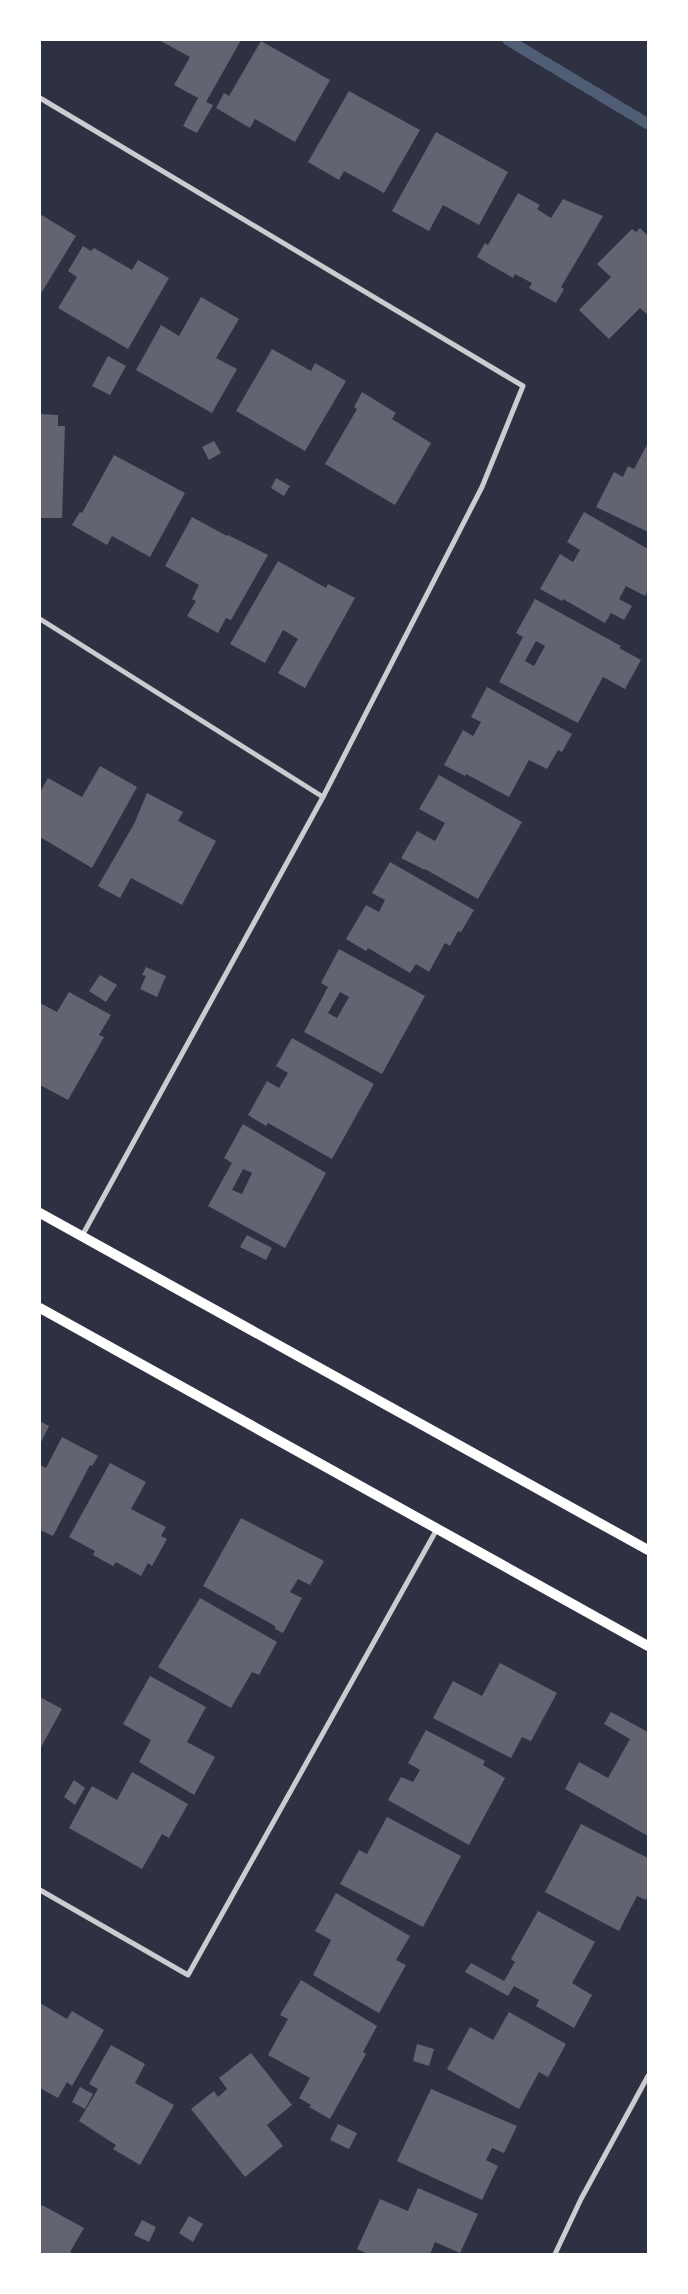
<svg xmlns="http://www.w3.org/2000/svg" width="688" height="2294" viewBox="0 0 688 2294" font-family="'PT Sans',sans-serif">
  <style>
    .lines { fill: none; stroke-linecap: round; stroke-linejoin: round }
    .stream { stroke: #4f5d75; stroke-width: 11 }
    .building { fill: #626471; fill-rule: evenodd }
    .minor { stroke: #caccd0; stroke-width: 5 }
    .secondary { stroke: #fff; stroke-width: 10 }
  </style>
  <rect width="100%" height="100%" fill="#2d3142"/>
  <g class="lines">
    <!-- stream -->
    <polyline class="stream" points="508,40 648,124"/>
  </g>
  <!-- building -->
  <g class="building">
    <polygon points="159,40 241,40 206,102 213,105 197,133 183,126 198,98 174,85 190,57"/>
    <polygon points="261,41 330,80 295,142 255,119 250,128 216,108 224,93 229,96"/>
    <polygon points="349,91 420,130 384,193 344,171 339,180 308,162"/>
    <polygon points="436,132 508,172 479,225 443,205 429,231 392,211"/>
    <polygon points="518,193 540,205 537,209 551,218 563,199 603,216 561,287 564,289 556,303 529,288 532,283 515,274 513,278 477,257 485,243 488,245"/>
    <polygon points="40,214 76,236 40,295"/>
    <polygon points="640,228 648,236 648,315 640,308 609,339 579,310 611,277 597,264 632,229 636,232"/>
    <polygon points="83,246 91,251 94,248 132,270 138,260 169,278 128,349 58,308 77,277 68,271"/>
    <polygon points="201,297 239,319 216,358 237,369 212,413 136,370 161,325 179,336"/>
    <polygon points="272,349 311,371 315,363 346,381 305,451 236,411"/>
    <polygon points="108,356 126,366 110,395 92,386"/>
    <polygon points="362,392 396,413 392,419 431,443 395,505 325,464 357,409 354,407"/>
    <polygon points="40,414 58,415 58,426 65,426 62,518 40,518"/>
    <polygon points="214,441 221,453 209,460 202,447"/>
    <polygon points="648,443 648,532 596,507 614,472 623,477 628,466 634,469"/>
    <polygon points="114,455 185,493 150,557 112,536 107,545 72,525 80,512 82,513"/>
    <polygon points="276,478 290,486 284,496 271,488"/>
    <polygon points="584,512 648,549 648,590 645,596 626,586 619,599 632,606 624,620 611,613 605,623 563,599 562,601 540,589 560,554 573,562 580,550 567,542"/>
    <polygon points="192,517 227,536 228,535 268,555 231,620 226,618 218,633 187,616 196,601 192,599 199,585 165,566"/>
    <polygon points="278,561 326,588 328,584 355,598 305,688 278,673 298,639 283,630 265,663 230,644"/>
    <path d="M 535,599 L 621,646 L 619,648 L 641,660 L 625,689 L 603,677 L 578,723 L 499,682 L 523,637 L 516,633 ZM 536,641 L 545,646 L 534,666 L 525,661 Z"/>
    <polygon points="487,687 572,734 562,752 558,750 547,769 529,760 509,797 466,774 465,776 444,765 463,730 473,736 481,722 471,717"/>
    <polygon points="100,766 137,787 92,868 40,837 40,792 48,778 82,797"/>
    <polygon points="439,775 522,822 478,899 425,869 425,870 401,858 417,831 435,841 445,823 419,809"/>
    <polygon points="147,793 183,812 178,821 216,841 182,905 131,878 120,898 98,886 134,824"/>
    <polygon points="390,862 474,910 461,932 458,931 450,946 445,943 429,972 416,964 410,973 368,948 366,951 346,939 366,905 379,912 385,900 372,893"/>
    <path d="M 339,949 L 425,996 L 382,1074 L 304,1032 L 328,987 L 321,983 ZM 340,992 L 349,997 L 337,1018 L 328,1013 Z"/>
    <polygon points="146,967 166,976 157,997 140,989 146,976 142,975"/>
    <polygon points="100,975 117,985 106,1002 89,991"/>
    <polygon points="69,992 111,1015 99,1035 104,1037 68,1100 40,1085 40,1003 57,1012"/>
    <polygon points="292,1038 374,1084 332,1159 268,1123 266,1126 248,1115 267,1081 279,1088 288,1073 276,1066"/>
    <path d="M 243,1124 L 326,1173 L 285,1248 L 208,1206 L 232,1163 L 224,1158 ZM 243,1169 L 252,1173 L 242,1194 L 232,1190 Z"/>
    <polygon points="247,1235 272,1248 266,1260 240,1247"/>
    <polygon points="40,1421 49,1426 40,1444"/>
    <polygon points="62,1437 98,1456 92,1466 90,1465 53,1536 40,1530 40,1465 46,1468"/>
    <polygon points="110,1463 146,1482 131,1509 166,1527 161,1536 167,1539 152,1566 148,1563 141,1576 116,1562 113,1566 93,1555 95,1551 69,1537"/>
    <polygon points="241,1518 324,1561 310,1585 298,1579 290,1592 302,1598 283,1633 275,1629 275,1626 203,1586"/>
    <polygon points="200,1598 277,1642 259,1675 252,1672 231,1708 158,1667"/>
    <polygon points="500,1663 557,1693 531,1741 522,1737 511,1758 433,1718 453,1681 482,1696"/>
    <polygon points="150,1676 206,1707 187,1742 215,1757 194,1795 139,1762 151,1740 123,1724"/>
    <polygon points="40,1697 62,1709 40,1749"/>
    <polygon points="611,1712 648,1732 648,1836 565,1789 579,1762 608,1778 630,1739 604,1724"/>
    <polygon points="426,1730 485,1761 483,1765 505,1778 469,1845 388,1800 401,1777 413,1782 420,1770 408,1763"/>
    <polygon points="132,1772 188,1804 169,1838 162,1834 142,1869 69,1828 92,1786 117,1800"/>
    <polygon points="74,1780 85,1788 75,1805 64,1797"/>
    <polygon points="387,1817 461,1856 423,1927 340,1884 359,1850 367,1854"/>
    <polygon points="581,1824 648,1858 648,1896 646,1900 637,1896 619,1931 545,1892"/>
    <polygon points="336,1893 410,1936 396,1960 406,1965 379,2013 313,1975 331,1940 315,1931"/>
    <polygon points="538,1911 595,1942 572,1983 592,1995 574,2028 536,2006 539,2000 514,1986 508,1996 465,1972 471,1963 504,1981 515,1962 511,1959"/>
    <polygon points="301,1980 377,2026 363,2052 366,2054 330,2119 309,2107 311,2105 299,2098 310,2078 268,2055 288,2019 280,2015"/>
    <polygon points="40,2003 67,2019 72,2011 104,2030 72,2086 67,2082 58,2098 40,2088"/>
    <polygon points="509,2012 566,2044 548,2077 539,2072 519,2109 447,2069 470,2027 493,2040"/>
    <polygon points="417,2044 434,2049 429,2066 413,2061"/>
    <polygon points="111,2045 145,2064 135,2083 174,2105 140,2165 113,2149 116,2145 79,2121 98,2089 89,2084"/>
    <polygon points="251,2053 292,2105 267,2125 283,2146 245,2177 191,2109 214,2091 218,2097 227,2089 219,2078"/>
    <polygon points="80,2087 93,2094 85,2109 72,2102"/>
    <polygon points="431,2089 517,2126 504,2153 492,2148 486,2160 498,2166 482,2200 397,2161"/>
    <polygon points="338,2124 357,2133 349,2149 330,2140"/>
    <polygon points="418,2188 478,2214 460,2253 435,2242 430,2254 368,2254 357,2249 380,2199 408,2211"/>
    <polygon points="42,2205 84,2228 70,2252 73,2254 40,2254 40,2208"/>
    <polygon points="189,2216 203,2224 193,2242 179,2233"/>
    <polygon points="142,2220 156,2227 149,2242 134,2235"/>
  </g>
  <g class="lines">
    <!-- minor -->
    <g class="minor">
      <polyline points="40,98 523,386 482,487 323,797 82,1236"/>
      <polyline points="40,619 323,797"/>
      <polyline points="40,1890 188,1975 437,1529"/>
      <polyline points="555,2254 581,2199 648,2076"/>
    </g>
    <!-- secondary -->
    <g class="secondary">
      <polyline points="40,1213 648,1550"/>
      <polyline points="40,1308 648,1646"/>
    </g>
  </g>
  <!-- border -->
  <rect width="688" height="2294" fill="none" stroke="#ffffff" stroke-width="82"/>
</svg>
